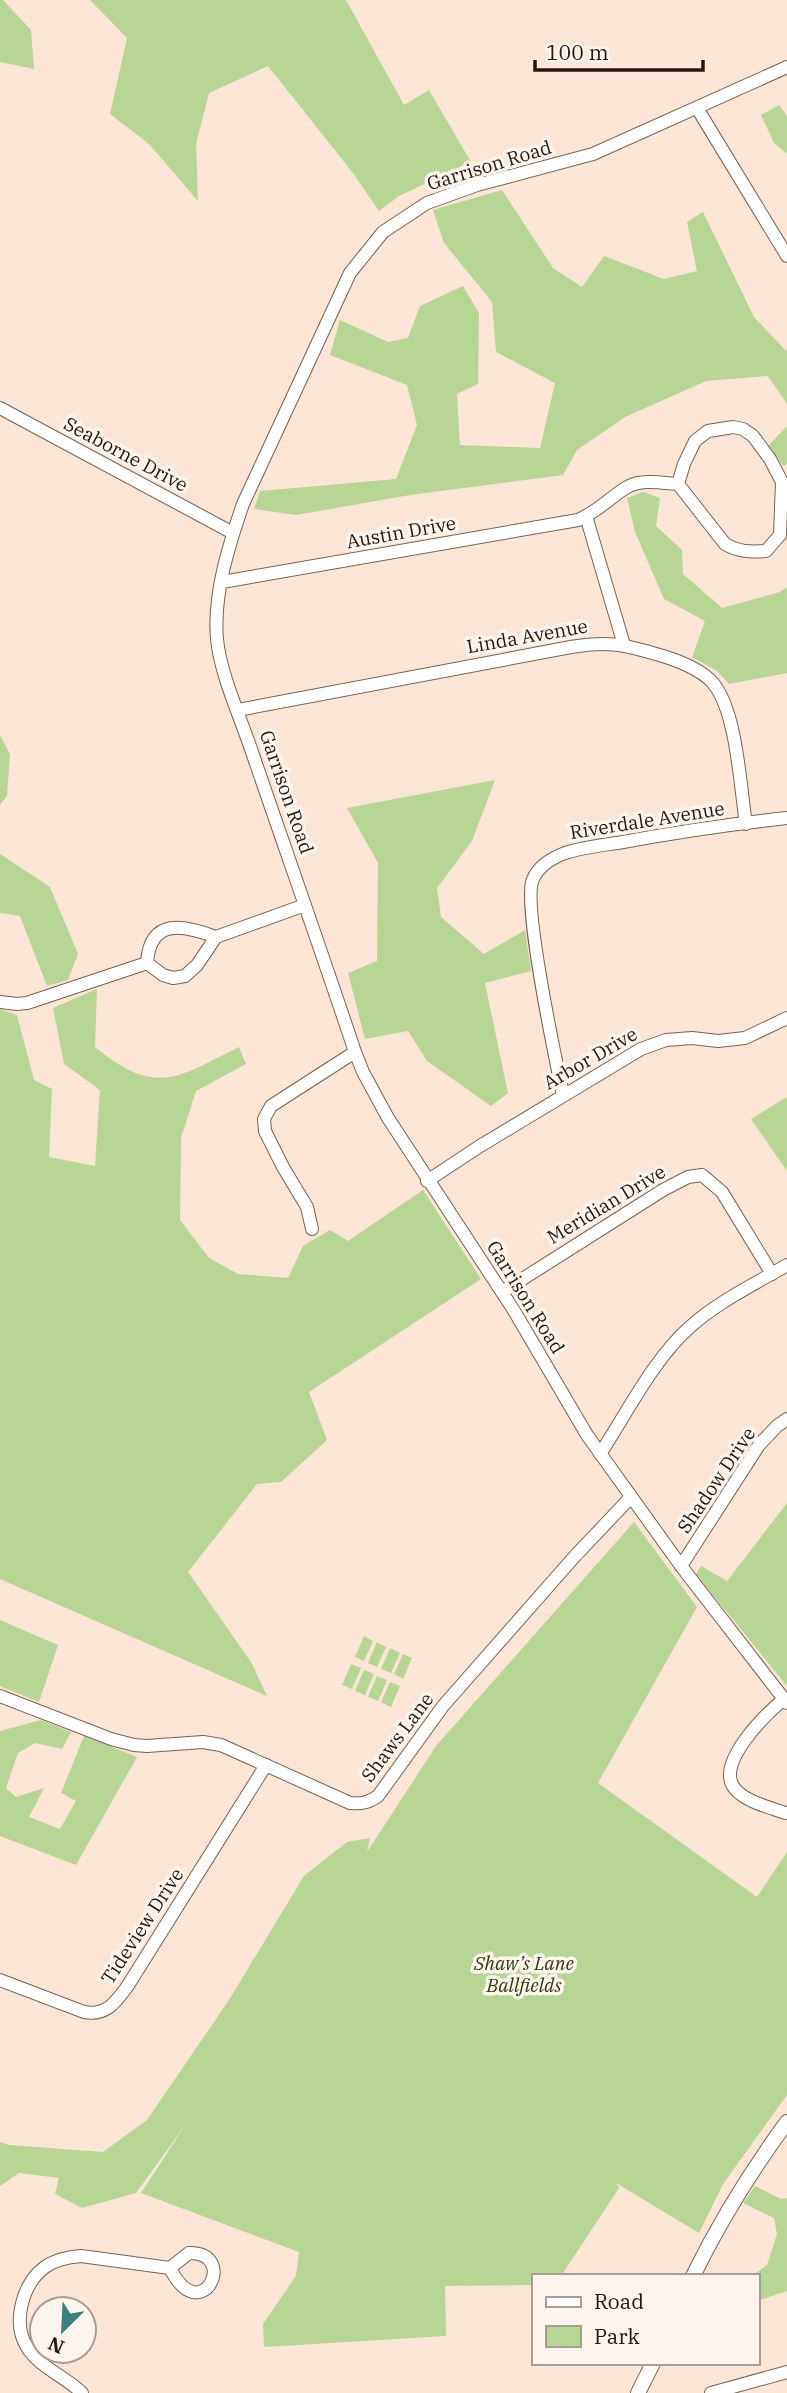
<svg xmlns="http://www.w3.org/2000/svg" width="787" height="2393" viewBox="0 0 787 2393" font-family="'IBM Plex Serif',serif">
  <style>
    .green { fill: #b7d595 }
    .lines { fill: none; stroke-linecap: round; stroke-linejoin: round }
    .minor-casing { stroke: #766253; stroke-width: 14 }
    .tertiary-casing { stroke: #766253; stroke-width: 16 }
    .minor { stroke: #fff; stroke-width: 12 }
    .tertiary { stroke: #fff; stroke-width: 14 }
    .labels { text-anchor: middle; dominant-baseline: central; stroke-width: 7; stroke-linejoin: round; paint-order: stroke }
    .street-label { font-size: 19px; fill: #201812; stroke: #fff5ee }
    .park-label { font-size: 19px; font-style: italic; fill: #293e05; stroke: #fff5ee }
  </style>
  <rect width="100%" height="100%" fill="#fce5d4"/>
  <!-- green -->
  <g class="green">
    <polygon points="0,0 3,0 31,30 34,69 0,62"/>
    <polygon points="90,0 346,0 404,105 429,90 471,162 399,196 379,211 353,173 268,66 209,93 196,144 198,201 149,144 110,114 127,38"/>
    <polygon points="779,105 787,116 787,154 774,143 761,115"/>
    <polygon points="502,190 553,268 582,287 604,256 664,279 697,271 687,222 703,212 754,317 787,352 787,404 768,376 706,381 625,417 577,450 563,475 410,495 296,515 254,509 260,491 396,479 417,425 407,385 330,355 340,320 388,342 408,338 420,306 463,286 479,313 478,384 457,394 460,445 540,448 555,383 496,352 492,302 444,243 433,210"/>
    <polygon points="787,426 787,464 783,466 769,445"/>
    <polygon points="643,492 660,498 656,526 682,550 683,574 722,608 780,592 787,587 787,673 729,684 717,671 692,657 705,621 664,599 635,532 627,498"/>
    <polygon points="0,735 10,754 7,796 0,805"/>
    <polygon points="495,780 472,841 437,888 441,917 484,954 525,930 531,971 485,983 508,1093 491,1106 427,1061 408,1031 365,1039 348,973 377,961 378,863 347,808"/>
    <polygon points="0,854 50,887 78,954 68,980 47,986 20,916 0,913"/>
    <path d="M 97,989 L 95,1047 C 156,1097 177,1078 239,1047 L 246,1064 L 196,1091 L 181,1138 L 180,1220 L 209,1258 L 238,1274 L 288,1278 L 303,1246 L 330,1230 L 348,1241 L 423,1190 L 481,1279 L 309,1392 L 327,1440 L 281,1482 L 257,1484 L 188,1572 L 251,1662 L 267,1696 L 0,1579 L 0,1009 L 17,1015 L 34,1080 L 52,1089 L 49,1157 L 95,1166 L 100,1090 L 64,1064 L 53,1008 Z"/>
    <polygon points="787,1097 787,1171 751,1119"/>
    <polygon points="787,1503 787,1686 696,1574 701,1566 727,1581"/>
    <polygon points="634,1522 697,1607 598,1783 757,1897 787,1852 787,2095 723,2184 699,2233 616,2183 619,2188 561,2276 533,2276 533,2285 445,2286 446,2336 264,2347 263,2324 296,2276 299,2252 141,2193 186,2124 136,2193 82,2208 55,2194 59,2178 19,2173 0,2186 0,2142 9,2145 103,2152 147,2120 229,2000 304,1876 347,1842 370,1838 367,1852 436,1746"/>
    <polygon points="0,1620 58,1645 39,1702 0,1686"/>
    <polygon points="364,1636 373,1641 364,1661 355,1657"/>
    <polygon points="377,1642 386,1647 377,1667 368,1663"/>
    <polygon points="390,1648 400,1653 391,1673 381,1669"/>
    <polygon points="403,1654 412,1658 403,1679 394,1674"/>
    <polygon points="351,1664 361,1668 352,1689 342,1685"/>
    <polygon points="364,1670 374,1674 365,1695 355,1691"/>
    <polygon points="377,1676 387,1680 378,1701 368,1697"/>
    <polygon points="390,1682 400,1686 391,1707 381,1702"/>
    <polygon points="41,1720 71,1732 62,1749 35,1743 18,1753 6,1788 16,1797 44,1788 29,1817 60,1829 76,1801 61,1793 84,1736 137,1757 76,1865 0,1836 0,1731"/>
    <polygon points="755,2186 781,2199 787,2198 787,2291 757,2301 757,2276 752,2276 767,2265 777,2234 774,2218 743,2203"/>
  </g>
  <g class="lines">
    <!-- minor casing -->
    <g class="minor-casing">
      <g id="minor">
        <path d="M 787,67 L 593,154 L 477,185 L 427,203 L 383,232 L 350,273 L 243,504 C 229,545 213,594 217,639 C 220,674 242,721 253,755 C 287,854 322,953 355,1052 L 363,1072 L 388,1118 L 513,1309 L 587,1435 L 681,1566 L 787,1703"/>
        <polyline points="697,108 787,256"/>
        <polyline points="0,408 233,533"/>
        <polyline points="586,516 624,645"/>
        <path d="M 222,582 L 578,520 C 599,511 611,496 629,486 C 643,479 663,483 678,484 L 725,544 C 739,552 750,552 766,551 L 780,535 L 782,482 L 770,459 L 753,436 L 743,429 L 733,427 L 708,431 L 695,441 L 684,464 L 678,484"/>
        <path d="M 238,710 L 571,647 C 607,641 622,644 656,654 C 674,659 701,669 713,683 C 737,712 740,786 746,824"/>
        <path d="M 216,937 C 184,925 150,917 147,963 L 163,975 L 173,978 L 185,976 L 197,965 L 216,937 L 305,905"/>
        <polyline points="0,1002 17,1004 27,1003 147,963"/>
        <path d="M 563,1095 C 556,1061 522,902 533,879 C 539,865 552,858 565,853 C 583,847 605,845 623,842 C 677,832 732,824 787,818"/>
        <polyline points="427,1181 480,1146 641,1049 666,1040 692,1038 718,1041 745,1038 787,1018"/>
        <polyline points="312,1229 307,1207 283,1167 265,1131 264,1119 271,1106 355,1052"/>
        <polyline points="502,1292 663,1190 688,1177 702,1175 722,1192 772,1274"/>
        <path d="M 600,1454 C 627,1413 654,1358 691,1326 C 719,1301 755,1284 787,1265"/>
        <polyline points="681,1566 759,1445 777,1426 787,1419"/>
        <path d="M 0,1696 L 111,1739 L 134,1745 L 147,1746 L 203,1742 L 221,1745 L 350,1803 C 361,1804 368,1803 378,1796 L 443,1706 L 575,1556 L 631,1497"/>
        <path d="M 784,1699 C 766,1714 714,1764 735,1789 C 746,1802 769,1807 785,1813"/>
        <path d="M 0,1980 L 84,2012 C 106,2016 115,2003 127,1987 L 266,1765"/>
        <path d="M 189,2253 C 240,2252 201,2331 170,2268 Z"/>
        <path d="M 82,2393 C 65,2376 40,2368 27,2347 C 12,2323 22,2284 45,2267 C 56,2259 68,2257 81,2256 L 170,2268"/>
        <polyline points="711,2393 787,2372"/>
      </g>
    </g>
    <!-- tertiary casing -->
    <g class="tertiary-casing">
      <g id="tertiary">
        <path d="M 693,2276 C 720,2221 751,2171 787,2122"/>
        <polyline points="638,2393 653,2363"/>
      </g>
    </g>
    <!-- minor -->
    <use href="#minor" class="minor"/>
    <!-- tertiary -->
    <use href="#tertiary" class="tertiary"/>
  </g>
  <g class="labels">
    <!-- street labels -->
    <g class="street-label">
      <text transform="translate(489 165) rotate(-17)">Garrison Road</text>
      <text transform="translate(126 454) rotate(28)">Seaborne Drive</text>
      <text transform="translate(401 532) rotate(-10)">Austin Drive</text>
      <text transform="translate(527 636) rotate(-10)">Linda Avenue</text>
      <text transform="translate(287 792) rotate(71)">Garrison Road</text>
      <text transform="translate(647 820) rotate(-9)">Riverdale Avenue</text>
      <text transform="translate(590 1058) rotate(-30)">Arbor Drive</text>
      <text transform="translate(606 1204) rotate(-31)">Meridian Drive</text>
      <text transform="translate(526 1297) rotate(58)">Garrison Road</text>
      <text transform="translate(716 1480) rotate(-56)">Shadow Drive</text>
      <text transform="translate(397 1737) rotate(-53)">Shaws Lane</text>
      <text transform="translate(142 1926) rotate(-57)">Tideview Drive</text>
    </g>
    <!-- park labels -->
    <g class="park-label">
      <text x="524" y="1963">Shaw’s Lane<tspan x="524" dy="22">Ballfields</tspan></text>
    </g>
  </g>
  <!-- legend -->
  <rect x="532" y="2274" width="228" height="91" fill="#fff5ee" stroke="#a69d96" stroke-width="2"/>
  <rect x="546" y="2297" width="35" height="10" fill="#ffffff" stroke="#a69d96" stroke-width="2"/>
  <text x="594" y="2309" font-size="21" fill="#201812">Road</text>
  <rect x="546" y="2326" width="35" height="21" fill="#b7d595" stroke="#a69d96" stroke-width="2"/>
  <text x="594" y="2344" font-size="21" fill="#201812">Park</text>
  <!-- north arrow -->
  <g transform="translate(63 2330) rotate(204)"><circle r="33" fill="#fff5ee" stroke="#a69d96" stroke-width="2"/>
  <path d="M0-5L12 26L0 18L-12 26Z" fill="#3a8280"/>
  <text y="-10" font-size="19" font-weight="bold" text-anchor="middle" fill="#201812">N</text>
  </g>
  <!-- scale -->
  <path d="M535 60v10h168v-10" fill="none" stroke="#201812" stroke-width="3.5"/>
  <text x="546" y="60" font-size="21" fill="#201812" stroke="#fff5ee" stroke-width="5" paint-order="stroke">100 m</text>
</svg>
